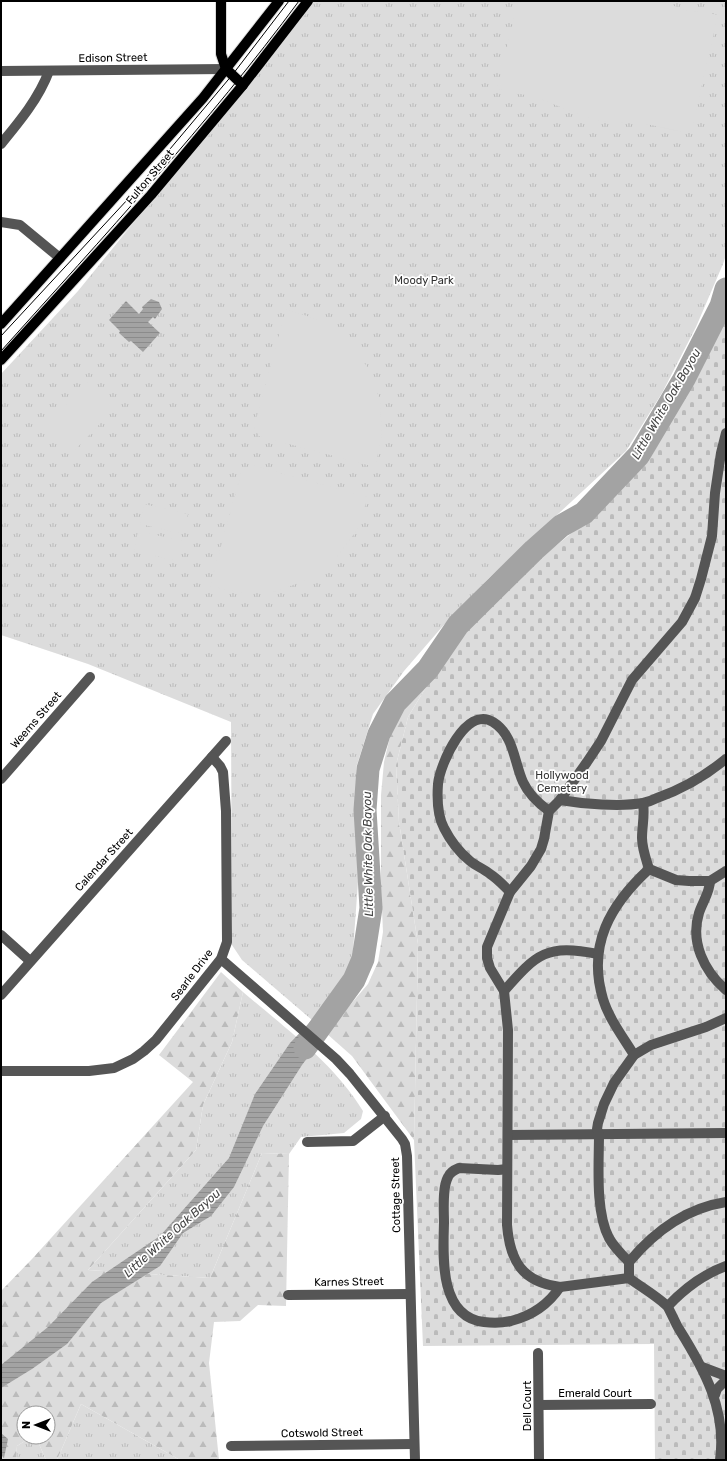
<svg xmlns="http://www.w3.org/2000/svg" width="727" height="1461" viewBox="0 0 727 1461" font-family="Rubik,sans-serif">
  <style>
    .grass { fill: url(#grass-tufts) }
    .forest { fill: url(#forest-firs) }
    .cemetery { fill: url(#cemetery-stones) }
    .pitch { fill: #dcdcdc }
    .water { fill: url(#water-rules) }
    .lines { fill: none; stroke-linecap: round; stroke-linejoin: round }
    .river { stroke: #a3a3a3; stroke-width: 23 }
    .major-casing { stroke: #dbdbdb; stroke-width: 12 }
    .minor { stroke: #555; stroke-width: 10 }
    .major { stroke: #000; stroke-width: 10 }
    .tram { stroke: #000; stroke-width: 1 }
    .labels { text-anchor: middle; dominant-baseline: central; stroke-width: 3.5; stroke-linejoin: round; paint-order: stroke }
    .street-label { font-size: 11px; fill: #000; stroke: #fff }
    .park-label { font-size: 11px; fill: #333; stroke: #fff }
    .water-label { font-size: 12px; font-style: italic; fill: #444; stroke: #fff }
  </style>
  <defs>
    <pattern id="grass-tufts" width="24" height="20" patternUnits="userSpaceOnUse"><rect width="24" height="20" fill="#dcdcdc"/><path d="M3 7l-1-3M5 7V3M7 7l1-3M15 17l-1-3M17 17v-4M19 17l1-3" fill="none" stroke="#bbb"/></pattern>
    <pattern id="forest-firs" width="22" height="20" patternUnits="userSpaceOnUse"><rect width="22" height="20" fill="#dcdcdc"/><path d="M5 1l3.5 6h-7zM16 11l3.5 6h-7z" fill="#bbb"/></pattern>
    <pattern id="cemetery-stones" width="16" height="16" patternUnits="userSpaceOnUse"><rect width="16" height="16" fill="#dcdcdc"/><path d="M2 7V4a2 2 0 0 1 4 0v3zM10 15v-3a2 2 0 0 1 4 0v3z" fill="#bbb"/></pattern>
    <pattern id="water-rules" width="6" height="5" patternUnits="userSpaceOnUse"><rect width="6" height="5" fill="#a3a3a3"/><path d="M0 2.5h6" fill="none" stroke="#8b8b8b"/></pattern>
  </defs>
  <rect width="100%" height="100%" fill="#fff"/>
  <!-- grass -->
  <g class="grass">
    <polygon points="311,1 726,1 726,255 723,264 696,327 662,393 626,451 489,578 442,627 404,671 373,714 356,768 358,882 352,965 312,1020 242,960 232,945 231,722 88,664 1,635 1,374 78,291 199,142"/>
    <path d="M 243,992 C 286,1029 333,1062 363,1111 L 361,1119 L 344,1133 L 301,1137 L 289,1154 L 262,1153 L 210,1278 L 88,1270 L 196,1150 L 203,1105 L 232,1042 Z"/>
    <polygon points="81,1404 180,1460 57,1460"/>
    <polygon points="31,1437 36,1437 46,1460 16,1460 17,1446"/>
  </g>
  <!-- forest -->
  <g class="forest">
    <polygon points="464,632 434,674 408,717 396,765 399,822 418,944 414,1140 352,1056 326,1033 368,984 378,962 383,932 381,887 381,795 384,762 392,728 402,707"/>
    <polygon points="221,972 243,992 232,1042 203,1105 196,1150 88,1270 210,1278 262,1153 289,1154 286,1306 258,1305 240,1321 214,1322 209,1363 219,1460 180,1460 81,1404 57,1460 46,1460 36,1437 48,1437 48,1413 24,1413 24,1437 31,1437 17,1446 16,1460 1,1460 1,1291 32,1259 193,1082 159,1055"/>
  </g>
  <!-- cemetery -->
  <polygon class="cemetery" points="726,305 726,1460 655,1460 654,1344 423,1346 414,1140 418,944 399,822 396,765 408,717 434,674 464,632 538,560 593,516 648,462 687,393 717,329"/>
  <!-- pitch -->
  <g class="pitch">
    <polygon points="518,1 659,1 692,12 698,11 718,15 691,132 678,131 651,125 601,121 586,117 535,97 497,89"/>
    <polygon points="286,309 319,320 347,340 368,368 380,400 382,435 375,467 259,436 254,427"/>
    <polygon points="88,382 115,408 75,450 47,425"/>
    <polygon points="251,465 368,497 357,530 336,558 309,579 277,591 242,593 210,586 242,470"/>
    <polygon points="144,504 188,514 183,534 140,524"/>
    <polygon points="138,531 182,541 177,561 134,551"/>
  </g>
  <!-- water -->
  <g class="water">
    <polygon points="151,299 159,302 162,309 155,319 153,317 148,322 160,333 143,352 131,341 129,342 119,333 120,331 109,320 126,301 139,314 143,309 142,307"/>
    <polygon points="316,1016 330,1028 302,1065 263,1126 234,1187 211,1216 183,1233 160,1266 101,1303 67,1344 32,1369 1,1388 1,1365 48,1327 92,1282 160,1236 229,1158 255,1094 290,1043"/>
    <polygon points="1,1433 8,1439 4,1458 1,1455"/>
  </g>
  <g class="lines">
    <!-- river -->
    <polyline class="river" points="305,1048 354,980 363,959 371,908 365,810 368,769 379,734 395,703 428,669 458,625 534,550 561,526 584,513 639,455 684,379 721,306 726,289"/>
    <!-- major casing -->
    <g class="major-casing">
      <g id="major">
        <polyline points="221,1 221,54 226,69 243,85"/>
        <polyline points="1,324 203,98 279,1"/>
        <polyline points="1,360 151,195 243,85 308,1"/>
      </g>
    </g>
    <!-- minor -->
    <g class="minor">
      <polyline points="1,71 226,69"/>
      <path d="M 1,144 C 20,121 39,98 49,71"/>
      <polyline points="1,222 20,225 60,258"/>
      <polyline points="1,779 90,677"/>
      <path d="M 560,800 C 583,804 620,807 643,803 C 648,802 653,800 657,798 C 683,789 705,776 726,759"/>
      <path d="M 643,803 C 645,815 642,826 642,838 C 642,848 646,859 649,869"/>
      <path d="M 710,881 C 710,892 702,903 699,913 C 690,942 704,971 726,990"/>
      <path d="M 510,892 C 504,886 498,879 490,874 C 484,869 476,866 470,861 C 459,852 450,840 444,828 C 437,815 437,798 438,784 C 440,764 466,705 493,722 C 514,735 514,762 523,782 C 529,795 538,803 549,811"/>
      <polyline points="1,935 30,961"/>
      <polyline points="221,959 336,1059 350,1074 402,1139 405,1144 407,1156 415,1460"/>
      <path d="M 504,991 C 537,953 547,944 598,954"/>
      <polyline points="1,995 226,741"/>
      <path d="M 634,1055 C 623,1037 609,1019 603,999 C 587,945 610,905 649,869 L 676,880 L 689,881 L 710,881 L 726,871"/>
      <polyline points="1,1071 89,1071 114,1068 133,1059 144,1051 156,1040 221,959 227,942 226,811 223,772 220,766 212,757"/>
      <polyline points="508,1135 726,1133"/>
      <polyline points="307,1142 353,1141 385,1116"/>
      <path d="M 507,1169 L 498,1170 L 459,1168 C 454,1170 450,1172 448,1177 C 442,1188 444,1210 444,1223 C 443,1256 439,1317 484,1322 C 493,1323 502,1323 511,1321 C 531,1316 548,1305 560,1287"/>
      <path d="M 629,1262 C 622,1255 614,1247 609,1238 C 595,1211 599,1164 599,1134 L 597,1129 L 598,1123 L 604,1104 L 614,1083 L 634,1055 L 651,1045 L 706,1027 L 726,1018"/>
      <path d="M 629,1278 L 629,1262 C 654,1232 687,1208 726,1202"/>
      <polyline points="288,1295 410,1294"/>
      <path d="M 668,1306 C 684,1289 704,1274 726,1266"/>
      <polyline points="538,1353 539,1460"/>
      <polyline points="702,1367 726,1376"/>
      <polyline points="715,1395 717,1389 726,1380"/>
      <polyline points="539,1405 651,1404"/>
      <polyline points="231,1446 414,1444"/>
      <path d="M 720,1460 C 727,1410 704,1369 679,1329 C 676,1325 669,1307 666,1305 C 655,1295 641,1287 629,1278 L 560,1287 C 522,1282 510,1261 507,1225 L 508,1030 L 504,991 L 490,968 L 487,958 L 487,947 L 510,892 L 531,866 L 541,849 L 544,839 L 549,811 L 560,800 L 587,762 L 601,741 L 632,680 L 682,622 L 695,598 L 701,579 L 712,536 L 715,493 L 721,453 L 726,433"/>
    </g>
    <!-- major -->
    <use href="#major" class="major"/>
    <!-- tram -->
    <g class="tram">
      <polyline points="1,336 128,199 233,74 289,1"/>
      <path d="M 1,351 C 103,237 208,124 299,1"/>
    </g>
  </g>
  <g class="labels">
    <!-- street labels -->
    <g class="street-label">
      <text transform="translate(113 58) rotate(-1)">Edison Street</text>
      <text transform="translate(150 177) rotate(-50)">Fulton Street</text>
      <text transform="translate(36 720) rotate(-49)">Weems Street</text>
      <text transform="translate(104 860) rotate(-48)">Calendar Street</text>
      <text transform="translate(192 975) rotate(-53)">Searle Drive</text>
      <text transform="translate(396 1195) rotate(-91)">Cottage Street</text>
      <text transform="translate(349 1282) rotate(-1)">Karnes Street</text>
      <text x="595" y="1393">Emerald Court</text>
      <text transform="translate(527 1406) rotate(-90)">Dell Court</text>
      <text transform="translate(322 1433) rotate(-1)">Cotswold Street</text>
    </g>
    <!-- park labels -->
    <g class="park-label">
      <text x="424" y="280">Moody Park</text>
      <text x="562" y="775">Hollywood<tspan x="562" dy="13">Cemetery</tspan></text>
    </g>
    <!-- water labels -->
    <g class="water-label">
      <text transform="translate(666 404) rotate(-60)">Little White Oak Bayou</text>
      <text transform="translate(368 854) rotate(-91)">Little White Oak Bayou</text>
      <text transform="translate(172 1233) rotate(-42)">Little White Oak Bayou</text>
    </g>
  </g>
  <!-- border -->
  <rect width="727" height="1461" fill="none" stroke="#000000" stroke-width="4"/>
  <!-- north arrow -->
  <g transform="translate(36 1425) rotate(270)"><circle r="19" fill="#ffffff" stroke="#999999"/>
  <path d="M0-3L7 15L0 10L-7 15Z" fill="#000000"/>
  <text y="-6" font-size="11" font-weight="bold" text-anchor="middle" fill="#000000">N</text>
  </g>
</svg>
